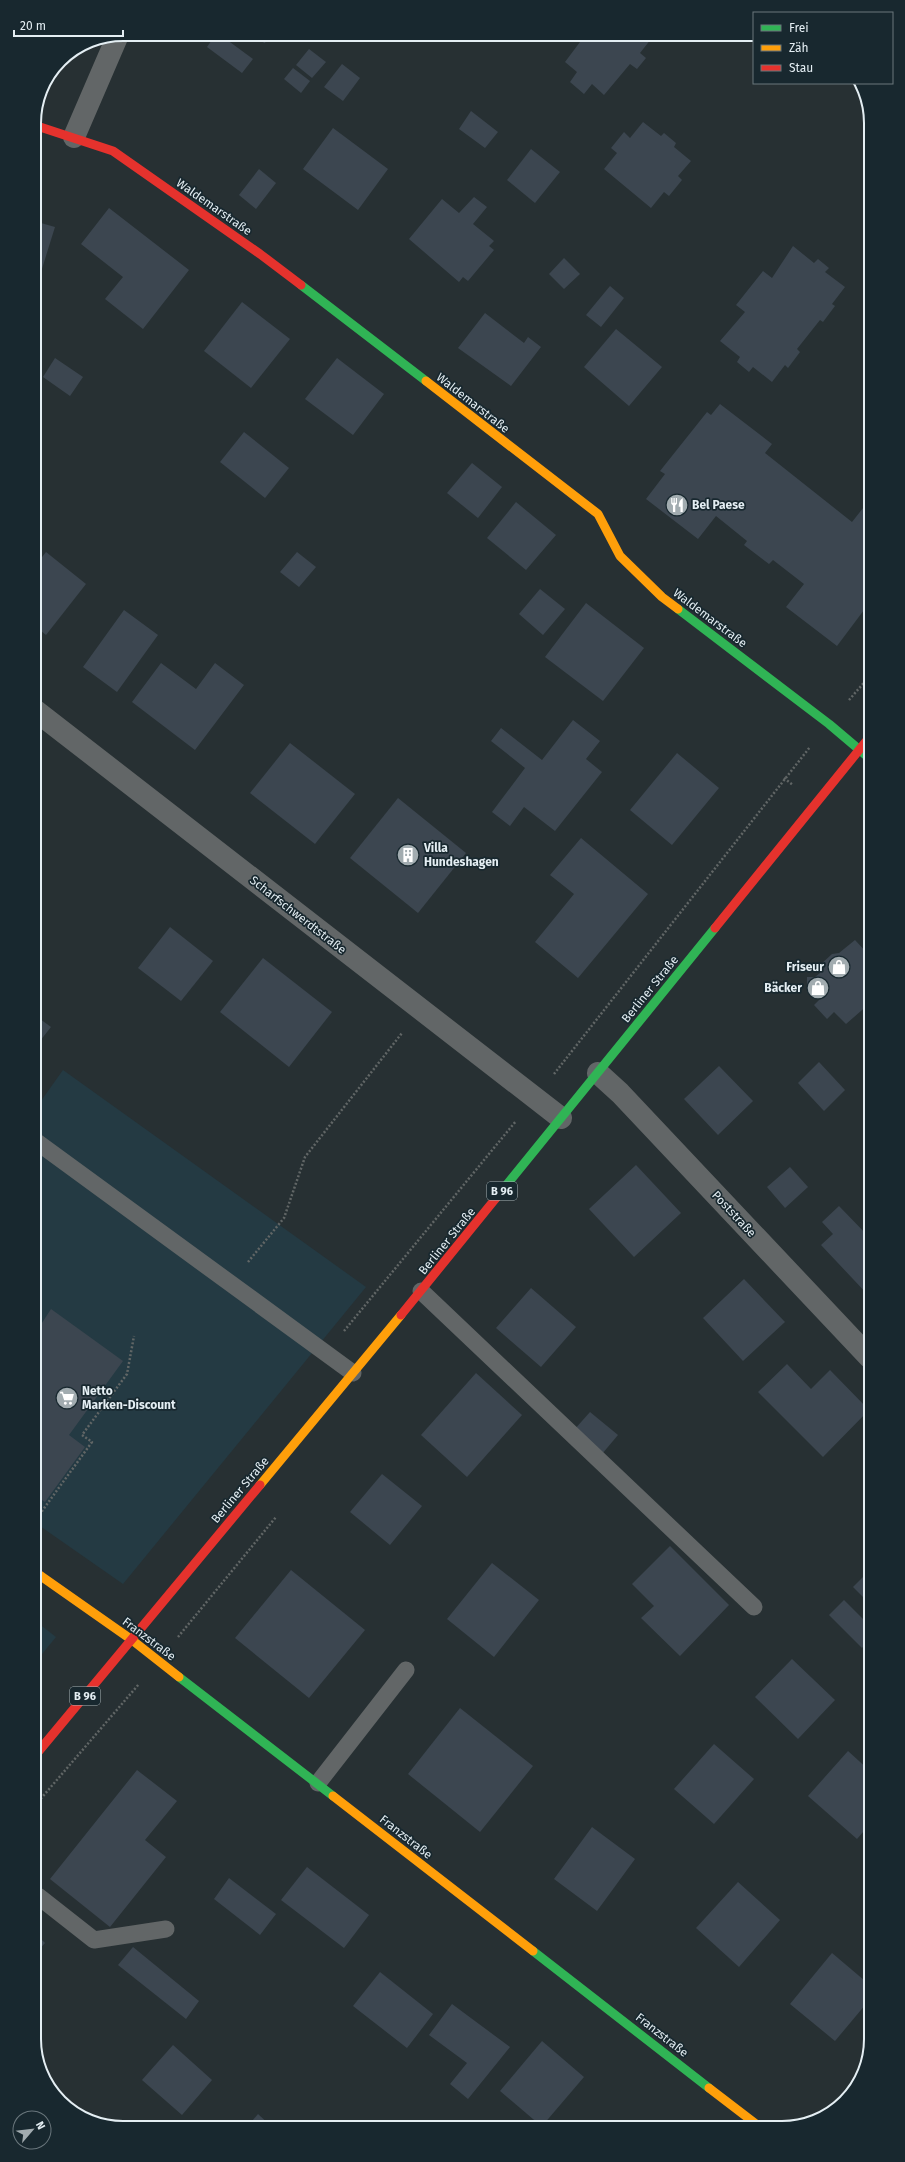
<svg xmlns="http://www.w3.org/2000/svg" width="905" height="2162" viewBox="0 0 905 2162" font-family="'Fira Sans',sans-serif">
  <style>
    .built { fill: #243a43 }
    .building { fill: #3c4650 }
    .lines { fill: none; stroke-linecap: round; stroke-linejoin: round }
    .path { stroke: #616666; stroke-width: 2.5; stroke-dasharray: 2 2; stroke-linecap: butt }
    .lane { stroke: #626667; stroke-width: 17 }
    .street { stroke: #626667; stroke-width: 22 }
    .fast { stroke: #30b455; stroke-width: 9 }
    .slow { stroke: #ff9f0a; stroke-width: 9 }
    .jam { stroke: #e5322d; stroke-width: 9 }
    .labels { text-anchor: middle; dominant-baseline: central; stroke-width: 3.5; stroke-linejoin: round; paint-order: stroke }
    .shield { fill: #18282f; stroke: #a7b3b8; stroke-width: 1 }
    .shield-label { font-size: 11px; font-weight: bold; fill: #e4eef3 }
    .street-label { font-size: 12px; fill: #e4eef3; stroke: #18282f }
    .poi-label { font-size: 12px; font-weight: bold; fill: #e4eef3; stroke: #18282f; text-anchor: start }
    .rim { fill: none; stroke: #e4eef3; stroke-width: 2 }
  </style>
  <rect width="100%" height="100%" fill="#273033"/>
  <!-- built -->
  <g class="built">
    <polygon points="63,1070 366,1287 123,1584 37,1524 36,1108"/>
    <polygon points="38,1623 56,1637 38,1659"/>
  </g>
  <!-- building -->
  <g class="building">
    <polygon points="216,34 219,34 253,59 242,73 207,47"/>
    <polygon points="243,34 269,34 265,43"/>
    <polygon points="578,34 655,34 640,53 646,58 637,69 630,64 604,95 592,84 584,94 570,82 577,72 565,62 580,42 575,38"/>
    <polygon points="309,49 326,62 312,78 296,65"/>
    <polygon points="342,64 360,78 343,101 324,87"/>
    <polygon points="293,68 310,81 301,93 284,79"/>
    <polygon points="471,111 498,132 485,148 459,129"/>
    <polygon points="643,122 661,136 664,133 676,143 674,147 691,161 678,176 682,180 669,196 664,192 651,208 604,169 617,153 611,148 624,132 630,138"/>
    <polygon points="333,128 388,169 358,210 303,169"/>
    <polygon points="531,149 560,172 535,203 507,180"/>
    <polygon points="259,169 276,183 256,209 239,195"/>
    <polygon points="474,197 487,207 473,224 494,241 489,246 494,250 468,281 463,277 459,282 409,239 442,199 459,213"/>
    <polygon points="109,208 189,270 143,329 105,299 123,277 81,244"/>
    <polygon points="34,221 55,227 41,272 35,270"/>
    <polygon points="793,246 814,263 818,259 829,268 825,272 845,287 832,304 835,306 823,322 820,320 797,349 800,352 788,368 785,365 772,382 753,367 749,372 737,362 740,357 720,341 745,312 736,305 763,271 772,278"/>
    <polygon points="564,258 580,274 564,289 549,274"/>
    <polygon points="610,286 624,298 601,327 586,315"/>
    <polygon points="242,302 290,339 251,388 204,351"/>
    <polygon points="485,313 524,343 528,337 541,347 511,386 458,348"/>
    <polygon points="616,329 662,367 629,406 584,367"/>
    <polygon points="55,358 83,377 70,396 43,377"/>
    <polygon points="337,358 384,394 353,435 305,399"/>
    <polygon points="720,404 772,444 765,453 852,522 867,503 868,612 864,610 837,646 786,607 804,584 773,560 769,564 744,545 747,541 716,516 698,539 646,499 665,474 660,471 707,412 711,415"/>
    <polygon points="244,432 289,468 265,498 220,462"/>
    <polygon points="472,463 502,487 478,518 447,493"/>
    <polygon points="35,494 42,499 35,507"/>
    <polygon points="516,502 556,535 526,570 487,538"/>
    <polygon points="46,552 86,584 46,635 35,626 35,566"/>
    <polygon points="297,552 316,567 299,587 280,572"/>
    <polygon points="540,589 565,609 543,635 519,614"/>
    <polygon points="586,603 644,648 603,701 545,657"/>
    <polygon points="124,610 158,635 117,692 83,667"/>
    <polygon points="161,663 196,689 215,663 244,685 195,750 132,702"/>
    <polygon points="573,720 600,741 586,759 602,772 555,831 524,807 510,826 492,812 525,768 491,741 501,728 542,760"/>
    <polygon points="290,743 355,794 315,844 250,793"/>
    <polygon points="677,753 719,788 672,845 630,810"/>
    <polygon points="398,798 466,853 418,913 350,858"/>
    <polygon points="581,838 648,894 578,978 535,942 574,894 550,875"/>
    <polygon points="170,927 213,961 181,1001 138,968"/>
    <polygon points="855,940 868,954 869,1004 846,1024 834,1012 827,1019 814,1005 821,998 816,992 807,991 807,977 815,977 820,973 819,966 832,954 839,953"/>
    <polygon points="263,958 332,1012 289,1067 220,1012"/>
    <polygon points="36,1016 51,1027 36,1046"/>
    <polygon points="819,1062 845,1090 824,1111 798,1083"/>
    <polygon points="719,1066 753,1101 718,1135 684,1099"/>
    <polygon points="636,1165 681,1213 634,1257 589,1209"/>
    <polygon points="790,1167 808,1187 785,1208 767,1187"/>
    <polygon points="839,1206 869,1237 869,1296 821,1245 833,1234 822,1222"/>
    <polygon points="744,1279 785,1322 743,1361 703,1318"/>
    <polygon points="531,1288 576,1327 541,1367 496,1328"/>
    <polygon points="51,1309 123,1361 69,1435 85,1447 45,1502 37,1497 37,1324 40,1326"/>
    <polygon points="787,1364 811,1389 830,1370 869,1410 823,1457 758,1392"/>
    <polygon points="476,1373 522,1415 467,1477 421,1435"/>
    <polygon points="590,1412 618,1435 602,1454 574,1430"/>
    <polygon points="382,1474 422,1506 390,1545 350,1512"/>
    <polygon points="670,1546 729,1605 680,1656 641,1618 654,1606 632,1584"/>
    <polygon points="492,1563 539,1600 494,1657 447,1619"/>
    <polygon points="291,1570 365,1630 309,1698 235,1638"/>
    <polygon points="869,1571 870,1572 870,1604 853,1587"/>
    <polygon points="844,1600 870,1626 870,1639 862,1648 829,1615"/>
    <polygon points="792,1659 835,1700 798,1739 755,1697"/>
    <polygon points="460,1708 533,1766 480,1832 408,1774"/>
    <polygon points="714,1744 754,1779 714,1824 674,1789"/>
    <polygon points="848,1751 870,1771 870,1824 857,1839 808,1796"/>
    <polygon points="137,1770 177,1801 145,1840 166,1857 110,1927 50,1879"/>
    <polygon points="592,1827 635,1859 597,1911 554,1879"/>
    <polygon points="307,1867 369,1915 344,1948 281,1900"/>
    <polygon points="229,1878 276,1914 260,1935 214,1899"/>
    <polygon points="738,1882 780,1920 739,1967 696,1928"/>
    <polygon points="38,1936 45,1943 38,1951"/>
    <polygon points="133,1947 199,2001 186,2019 118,1965"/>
    <polygon points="832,1953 871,1986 871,1998 835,2041 790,2004"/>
    <polygon points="380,1972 433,2014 407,2048 353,2006"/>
    <polygon points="452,2004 510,2047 468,2099 450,2084 467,2063 429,2035"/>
    <polygon points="542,2041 584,2077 543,2125 540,2125 500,2091"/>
    <polygon points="173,2045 212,2080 182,2115 142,2080"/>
    <polygon points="258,2114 272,2127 247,2127"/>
  </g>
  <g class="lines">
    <!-- path -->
    <g class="path">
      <polyline points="849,700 868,678"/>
      <polyline points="784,778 793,785"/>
      <polyline points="554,1074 810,747"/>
      <polyline points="248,1262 284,1218 305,1157 402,1033"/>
      <polyline points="344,1331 516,1121"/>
      <polyline points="37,1518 92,1442 82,1435 127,1374 134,1336"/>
      <polyline points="178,1637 276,1517"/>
      <polyline points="38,1802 139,1684"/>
    </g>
    <!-- lane -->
    <g class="lane">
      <polyline points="37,1142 353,1373"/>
      <polyline points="421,1291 754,1607"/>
      <polyline points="318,1783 406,1670"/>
      <polyline points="38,1896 94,1940 166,1929"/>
    </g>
    <!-- street -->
    <g class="street">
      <polyline points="74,137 118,35"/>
      <polyline points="36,711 561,1118"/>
      <polyline points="598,1073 620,1093 869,1357"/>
    </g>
    <!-- fast -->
    <g class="fast">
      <polyline points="301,285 426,381"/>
      <polyline points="678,609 829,724 868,757"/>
      <polyline points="496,1198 715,928"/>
      <polyline points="179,1677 333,1796"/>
      <polyline points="533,1951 709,2088"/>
    </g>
    <!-- slow -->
    <g class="slow">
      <polyline points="426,381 598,514 620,556 662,597 678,609"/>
      <polyline points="260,1485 401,1315"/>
      <polyline points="38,1574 132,1640 179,1677"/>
      <polyline points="333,1796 533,1951"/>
      <polyline points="709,2088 756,2124"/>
    </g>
    <!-- jam -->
    <g class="jam">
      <polyline points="34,125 113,151 260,254 301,285"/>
      <polyline points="715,928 868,739"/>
      <polyline points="401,1315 496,1198"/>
      <polyline points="38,1752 260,1485"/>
    </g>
  </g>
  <!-- icons -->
  <defs>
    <g id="restaurant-disc" transform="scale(1.15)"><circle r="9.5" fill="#a2acb0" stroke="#18282f"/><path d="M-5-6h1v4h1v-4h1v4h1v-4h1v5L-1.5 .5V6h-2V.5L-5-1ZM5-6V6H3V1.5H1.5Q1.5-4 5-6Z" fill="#fff"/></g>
    <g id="building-disc" transform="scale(1.15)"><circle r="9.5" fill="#a2acb0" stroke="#18282f"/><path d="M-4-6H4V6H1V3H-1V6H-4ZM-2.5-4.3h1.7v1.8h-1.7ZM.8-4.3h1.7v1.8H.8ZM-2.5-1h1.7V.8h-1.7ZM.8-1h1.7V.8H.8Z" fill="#fff"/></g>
    <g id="shop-disc" transform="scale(1.15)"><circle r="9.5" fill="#a2acb0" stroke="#18282f"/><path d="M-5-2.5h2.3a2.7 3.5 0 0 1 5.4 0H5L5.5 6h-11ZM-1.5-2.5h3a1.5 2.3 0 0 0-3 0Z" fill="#fff"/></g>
    <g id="supermarket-disc" transform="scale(1.15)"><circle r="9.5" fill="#a2acb0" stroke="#18282f"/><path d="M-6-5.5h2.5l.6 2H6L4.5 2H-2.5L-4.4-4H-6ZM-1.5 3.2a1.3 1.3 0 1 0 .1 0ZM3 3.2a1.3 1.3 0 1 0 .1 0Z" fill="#fff"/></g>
  </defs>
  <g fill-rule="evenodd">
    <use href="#restaurant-disc" x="677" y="505"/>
    <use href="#building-disc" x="408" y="855"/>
    <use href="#shop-disc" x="839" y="967"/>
    <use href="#shop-disc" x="818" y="988"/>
    <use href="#supermarket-disc" x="67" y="1398"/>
  </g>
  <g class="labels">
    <!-- shield labels -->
    <g class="shield">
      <rect x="487" y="1182" width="30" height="18" rx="3"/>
      <rect x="70" y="1687" width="30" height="18" rx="3"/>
    </g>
    <g class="shield-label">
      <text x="502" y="1191">B 96</text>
      <text x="85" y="1696">B 96</text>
    </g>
    <!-- street labels -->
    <g class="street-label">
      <text transform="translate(214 207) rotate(35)">Waldemarstraße</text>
      <text transform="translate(473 403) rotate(38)">Waldemarstraße</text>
      <text transform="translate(710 618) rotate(37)">Waldemarstraße</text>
      <text transform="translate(298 915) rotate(38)">Scharfschwerdtstraße</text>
      <text transform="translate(650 989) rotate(-51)">Berliner Straße</text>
      <text transform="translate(734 1214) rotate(47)">Poststraße</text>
      <text transform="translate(447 1241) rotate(-51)">Berliner Straße</text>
      <text transform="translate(240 1490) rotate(-50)">Berliner Straße</text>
      <text transform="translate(149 1639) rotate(37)">Franzstraße</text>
      <text transform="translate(406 1837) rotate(38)">Franzstraße</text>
      <text transform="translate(662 2035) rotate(38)">Franzstraße</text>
    </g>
    <!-- poi labels -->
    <g class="poi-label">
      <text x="692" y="505">Bel Paese</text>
      <text x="424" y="848">Villa<tspan x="424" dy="14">Hundeshagen</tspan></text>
      <text x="824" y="967" text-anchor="end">Friseur</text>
      <text x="802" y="988" text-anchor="end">Bäcker</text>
      <text x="82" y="1391">Netto<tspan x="82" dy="14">Marken-Discount</tspan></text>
    </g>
  </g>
  <!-- crop -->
  <path d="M0 0H905V2162H0ZM123 41H782A82 82 0 0 1 864 123V2039A82 82 0 0 1 782 2121H123A82 82 0 0 1 41 2039V123A82 82 0 0 1 123 41Z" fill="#18282f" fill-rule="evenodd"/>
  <path class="rim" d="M123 41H782A82 82 0 0 1 864 123V2039A82 82 0 0 1 782 2121H123A82 82 0 0 1 41 2039V123A82 82 0 0 1 123 41Z"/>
  <!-- legend -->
  <rect x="753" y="12" width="140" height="72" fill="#18282f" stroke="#6a777d"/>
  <rect x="761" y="25" width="20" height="6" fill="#30b455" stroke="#6a777d"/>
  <text x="789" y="32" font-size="12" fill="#e4eef3">Frei</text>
  <rect x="761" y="45" width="20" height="6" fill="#ff9f0a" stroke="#6a777d"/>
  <text x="789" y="52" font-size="12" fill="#e4eef3">Zäh</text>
  <rect x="761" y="65" width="20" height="6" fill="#e5322d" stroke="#6a777d"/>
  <text x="789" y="72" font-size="12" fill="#e4eef3">Stau</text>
  <!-- north arrow -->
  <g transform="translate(32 2130) rotate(62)"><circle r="19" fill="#18282f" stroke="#6a777d"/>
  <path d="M0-3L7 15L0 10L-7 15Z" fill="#a2acb0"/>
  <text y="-6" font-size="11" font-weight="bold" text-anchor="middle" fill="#e4eef3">N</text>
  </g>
  <!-- scale -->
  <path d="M14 30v6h109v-6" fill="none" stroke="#e4eef3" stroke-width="2"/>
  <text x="20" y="30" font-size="12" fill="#e4eef3" stroke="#18282f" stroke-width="3" paint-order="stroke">20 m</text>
</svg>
